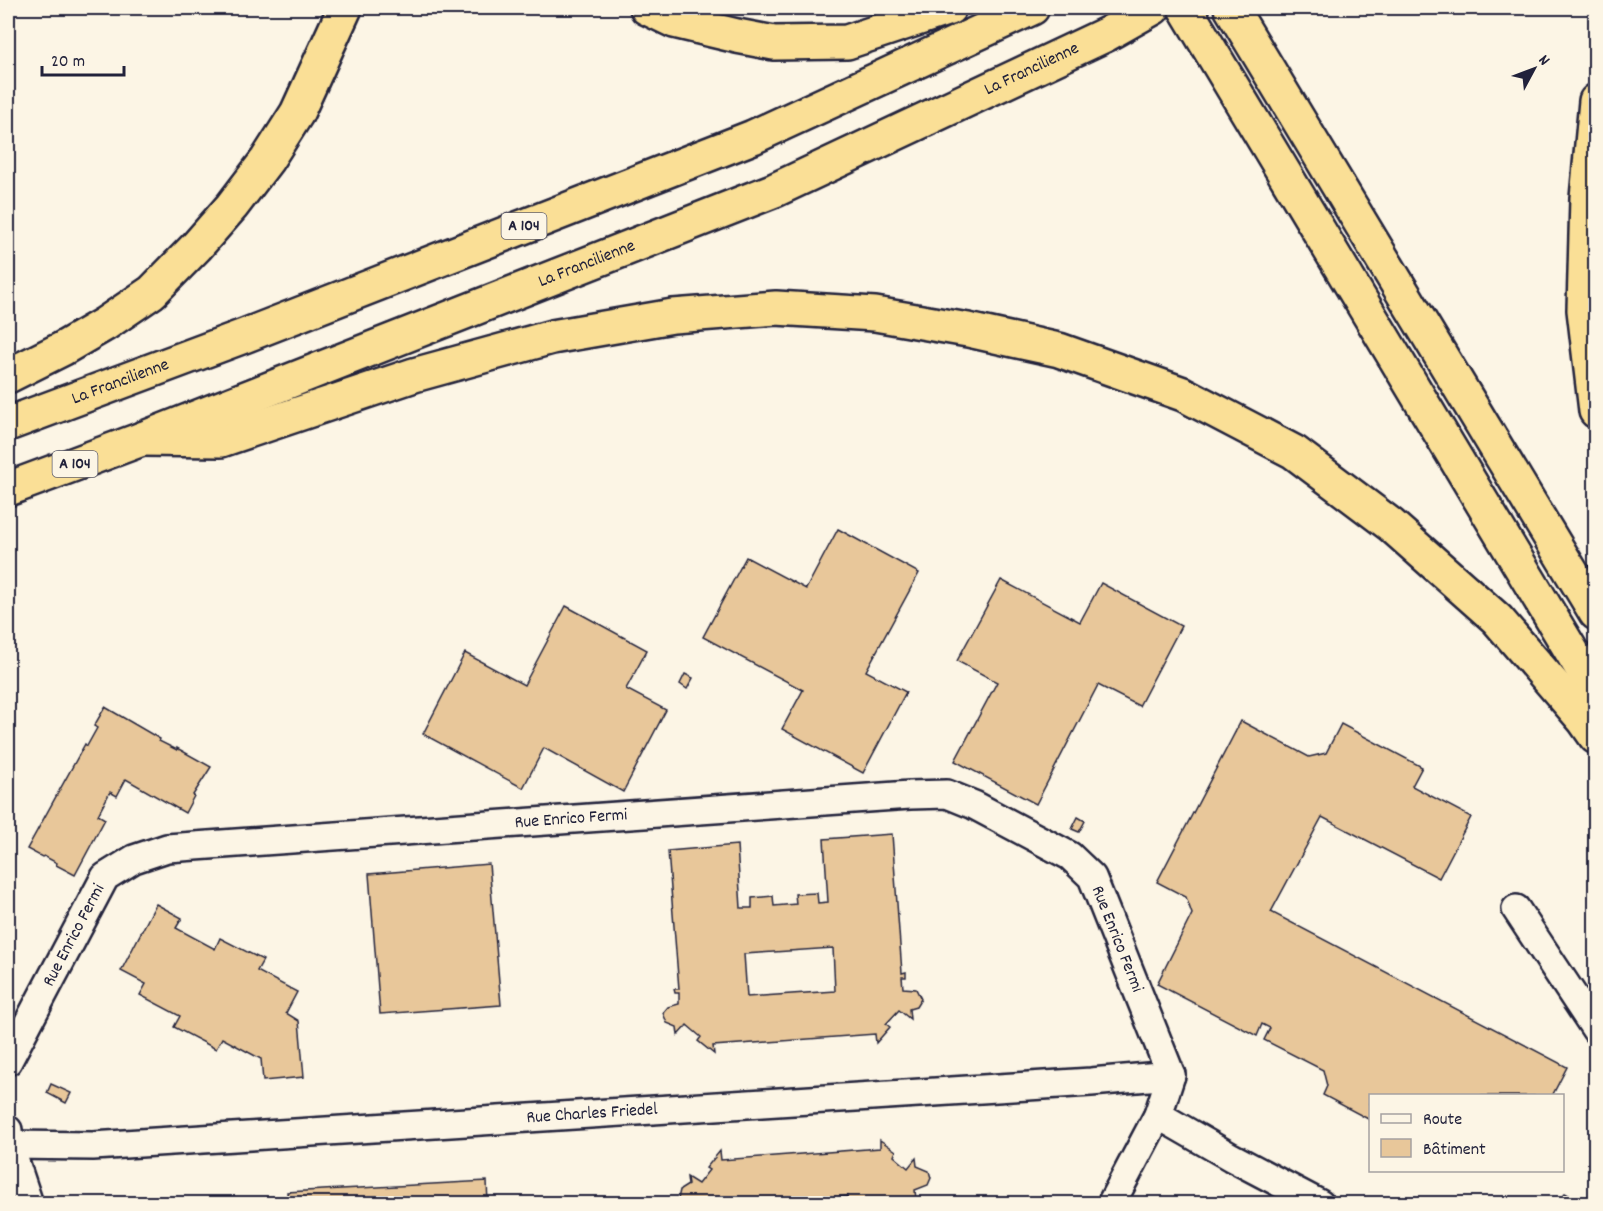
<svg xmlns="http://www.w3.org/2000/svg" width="1603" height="1211" viewBox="0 0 1603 1211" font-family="Dekko,sans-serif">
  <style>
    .building { fill: #e8c79a; stroke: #22223b; stroke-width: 1.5; fill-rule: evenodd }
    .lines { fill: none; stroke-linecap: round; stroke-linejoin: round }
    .minor-casing { stroke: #22223b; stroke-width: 32 }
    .highway-casing { stroke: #22223b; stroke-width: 38 }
    .minor { stroke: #fcf5e5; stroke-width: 27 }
    .highway { stroke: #fadf96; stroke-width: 33 }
    .labels { text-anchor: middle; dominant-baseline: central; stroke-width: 4.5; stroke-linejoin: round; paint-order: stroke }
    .shield { fill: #fcf5e5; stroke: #63616e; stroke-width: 1.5 }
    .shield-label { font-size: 16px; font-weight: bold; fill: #22223b }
    .street-label { font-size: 18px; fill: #22223b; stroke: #fcf5e5 }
  </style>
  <rect width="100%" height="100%" fill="#fcf5e5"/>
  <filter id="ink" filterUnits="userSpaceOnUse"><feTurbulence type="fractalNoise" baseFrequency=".0167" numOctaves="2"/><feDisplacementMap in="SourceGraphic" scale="12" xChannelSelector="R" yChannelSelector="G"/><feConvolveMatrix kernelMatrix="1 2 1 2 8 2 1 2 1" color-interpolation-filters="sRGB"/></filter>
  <g filter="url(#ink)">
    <!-- building -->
    <g class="building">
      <polygon points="838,529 919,573 866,671 906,692 863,773 782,729 803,690 703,637 746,557 806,589"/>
      <polygon points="1001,580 1080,622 1101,583 1181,626 1139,706 1098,685 1036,804 955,761 997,682 957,661"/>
      <polygon points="566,606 647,650 626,689 666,710 623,792 544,748 523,788 423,734 465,653 524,685"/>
      <polygon points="685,674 693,678 687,689 680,684"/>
      <polygon points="105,707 160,739 159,741 177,750 177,748 211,767 193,795 194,796 185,813 126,779 117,796 110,792 98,815 105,819 75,875 56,865 57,863 44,856 42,857 27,849 85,744 87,746 97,728 94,726"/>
      <polygon points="1241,721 1309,757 1326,753 1341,724 1422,767 1412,786 1471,817 1439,878 1322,817 1271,912 1567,1067 1552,1096 1370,1096 1370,1120 1323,1095 1327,1086 1323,1070 1264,1040 1270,1028 1262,1024 1257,1036 1157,984 1192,914 1186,897 1157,882"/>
      <polygon points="1078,817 1085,821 1079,832 1072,829"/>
      <path d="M 892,834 L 902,973 L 906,972 L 906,977 L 902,977 L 903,988 L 916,989 L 921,999 L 916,1007 L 909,1009 L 910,1019 L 899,1010 L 886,1024 L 890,1027 L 876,1043 L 875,1034 L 713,1046 L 714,1054 L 698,1041 L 701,1037 L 687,1025 L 678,1035 L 677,1027 L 667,1023 L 663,1013 L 668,1007 L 679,1004 L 679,993 L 675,993 L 674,989 L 679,989 L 668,851 L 737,845 L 741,908 L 752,908 L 752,898 L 773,896 L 774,906 L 796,904 L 795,894 L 817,893 L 818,903 L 828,902 L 824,839 ZM 833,948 L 835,991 L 747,997 L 744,954 Z"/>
      <polygon points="489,864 501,1005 380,1014 369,874"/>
      <polygon points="156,904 182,918 176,928 215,949 220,938 263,960 257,971 297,992 286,1013 299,1021 304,1077 263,1081 261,1059 222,1038 216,1049 174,1027 180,1016 140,995 146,984 121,971"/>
      <polygon points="51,1084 71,1093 66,1103 47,1093"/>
      <polygon points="880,1140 896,1151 894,1156 908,1168 916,1158 917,1166 929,1171 931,1178 928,1185 915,1190 916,1200 920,1200 920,1204 848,1204 847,1196 760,1204 681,1204 678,1199 680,1190 688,1185 687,1177 698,1184 709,1170 706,1168 720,1151 721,1160 880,1148"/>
      <polygon points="487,1181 488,1204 288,1204 287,1192"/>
      <polygon points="1565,1193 1584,1204 1559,1204"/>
    </g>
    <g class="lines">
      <!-- minor casing -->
      <g class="minor-casing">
        <g id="minor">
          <polyline points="1516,909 1596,1030"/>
          <path id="s1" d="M 8,1061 L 105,877 L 134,859 L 167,848 L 910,795 L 947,794 L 974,805 L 1070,856 L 1092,877 L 1171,1075 L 1158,1115 L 1111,1204"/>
          <polyline points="1158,1115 1231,1157 1320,1204"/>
          <polyline points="8,1130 9,1144 29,1204"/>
          <path id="s2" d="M 8,1145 L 93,1146 L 1091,1082 L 1171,1075"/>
        </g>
      </g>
      <!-- highway casing -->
      <g class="highway-casing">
        <g id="highway">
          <polyline points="647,8 674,21 737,36 774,43 847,42 949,8"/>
          <polyline points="1185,8 1596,692"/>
          <polyline points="1231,8 1596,613"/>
          <polyline points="1596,101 1587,198 1584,310 1596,411"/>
          <polyline points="8,376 62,349 105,324 152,292 197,246 232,206 267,160 297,113 345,8"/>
          <path id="s3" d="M 8,424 L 244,336 L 753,137 L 1032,8"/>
          <polyline points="142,439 221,440 414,375 552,337 673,316 776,308 875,314 968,330 1059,350 1183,394 1294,452 1391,525 1497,619 1584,720 1596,737"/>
          <path id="s4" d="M 8,489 L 142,439 L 775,190 L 1107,34 L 1153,8"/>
        </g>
      </g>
      <!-- minor -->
      <use href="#minor" class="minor"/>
      <!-- highway -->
      <use href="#highway" class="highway"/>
    </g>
  </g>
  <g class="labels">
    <!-- shield labels -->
    <g class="shield">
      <rect x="501.5" y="213" width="45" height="26" rx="4.5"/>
      <rect x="52.5" y="451" width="45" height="26" rx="4.5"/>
    </g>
    <g class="shield-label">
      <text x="524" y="226">A 104</text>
      <text x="75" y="464">A 104</text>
    </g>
    <!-- street labels -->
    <g class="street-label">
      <text stroke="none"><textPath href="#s4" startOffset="1107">La Francilienne</textPath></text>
      <text stroke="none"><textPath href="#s4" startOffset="621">La Francilienne</textPath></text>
      <text stroke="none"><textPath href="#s3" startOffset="120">La Francilienne</textPath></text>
      <text stroke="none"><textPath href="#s1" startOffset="682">Rue Enrico Fermi</textPath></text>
      <text stroke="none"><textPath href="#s1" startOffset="142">Rue Enrico Fermi</textPath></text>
      <text stroke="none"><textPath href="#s1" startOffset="1294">Rue Enrico Fermi</textPath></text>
      <text stroke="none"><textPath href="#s2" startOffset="585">Rue Charles Friedel</textPath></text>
    </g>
  </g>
  <!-- margin -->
  <rect width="1603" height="1211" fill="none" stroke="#fcf5e5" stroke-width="30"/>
  <rect x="15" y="15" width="1573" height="1181" fill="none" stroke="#22223b" stroke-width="2" filter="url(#ink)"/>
  <!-- legend -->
  <rect x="1369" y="1094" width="195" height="78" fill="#fcf5e5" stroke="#a5a1a1" stroke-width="1.5"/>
  <rect x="1381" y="1114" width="30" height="9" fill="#fcf5e5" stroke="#a5a1a1" stroke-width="1.5"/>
  <text x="1423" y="1124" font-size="18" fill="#22223b">Route</text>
  <rect x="1381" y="1139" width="30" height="18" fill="#e8c79a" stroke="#a5a1a1" stroke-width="1.5"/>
  <text x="1423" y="1154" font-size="18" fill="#22223b">Bâtiment</text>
  <!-- north arrow -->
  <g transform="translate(1534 69) rotate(49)" stroke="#fcf5e5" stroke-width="4.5" paint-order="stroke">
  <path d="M0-4.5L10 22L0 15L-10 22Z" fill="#22223b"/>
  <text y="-9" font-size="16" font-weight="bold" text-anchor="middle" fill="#22223b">N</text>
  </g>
  <!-- scale -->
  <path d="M42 66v9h82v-9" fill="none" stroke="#22223b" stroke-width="3"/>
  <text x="51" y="66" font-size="18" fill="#22223b" stroke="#fcf5e5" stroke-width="4.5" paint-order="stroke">20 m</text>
</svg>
